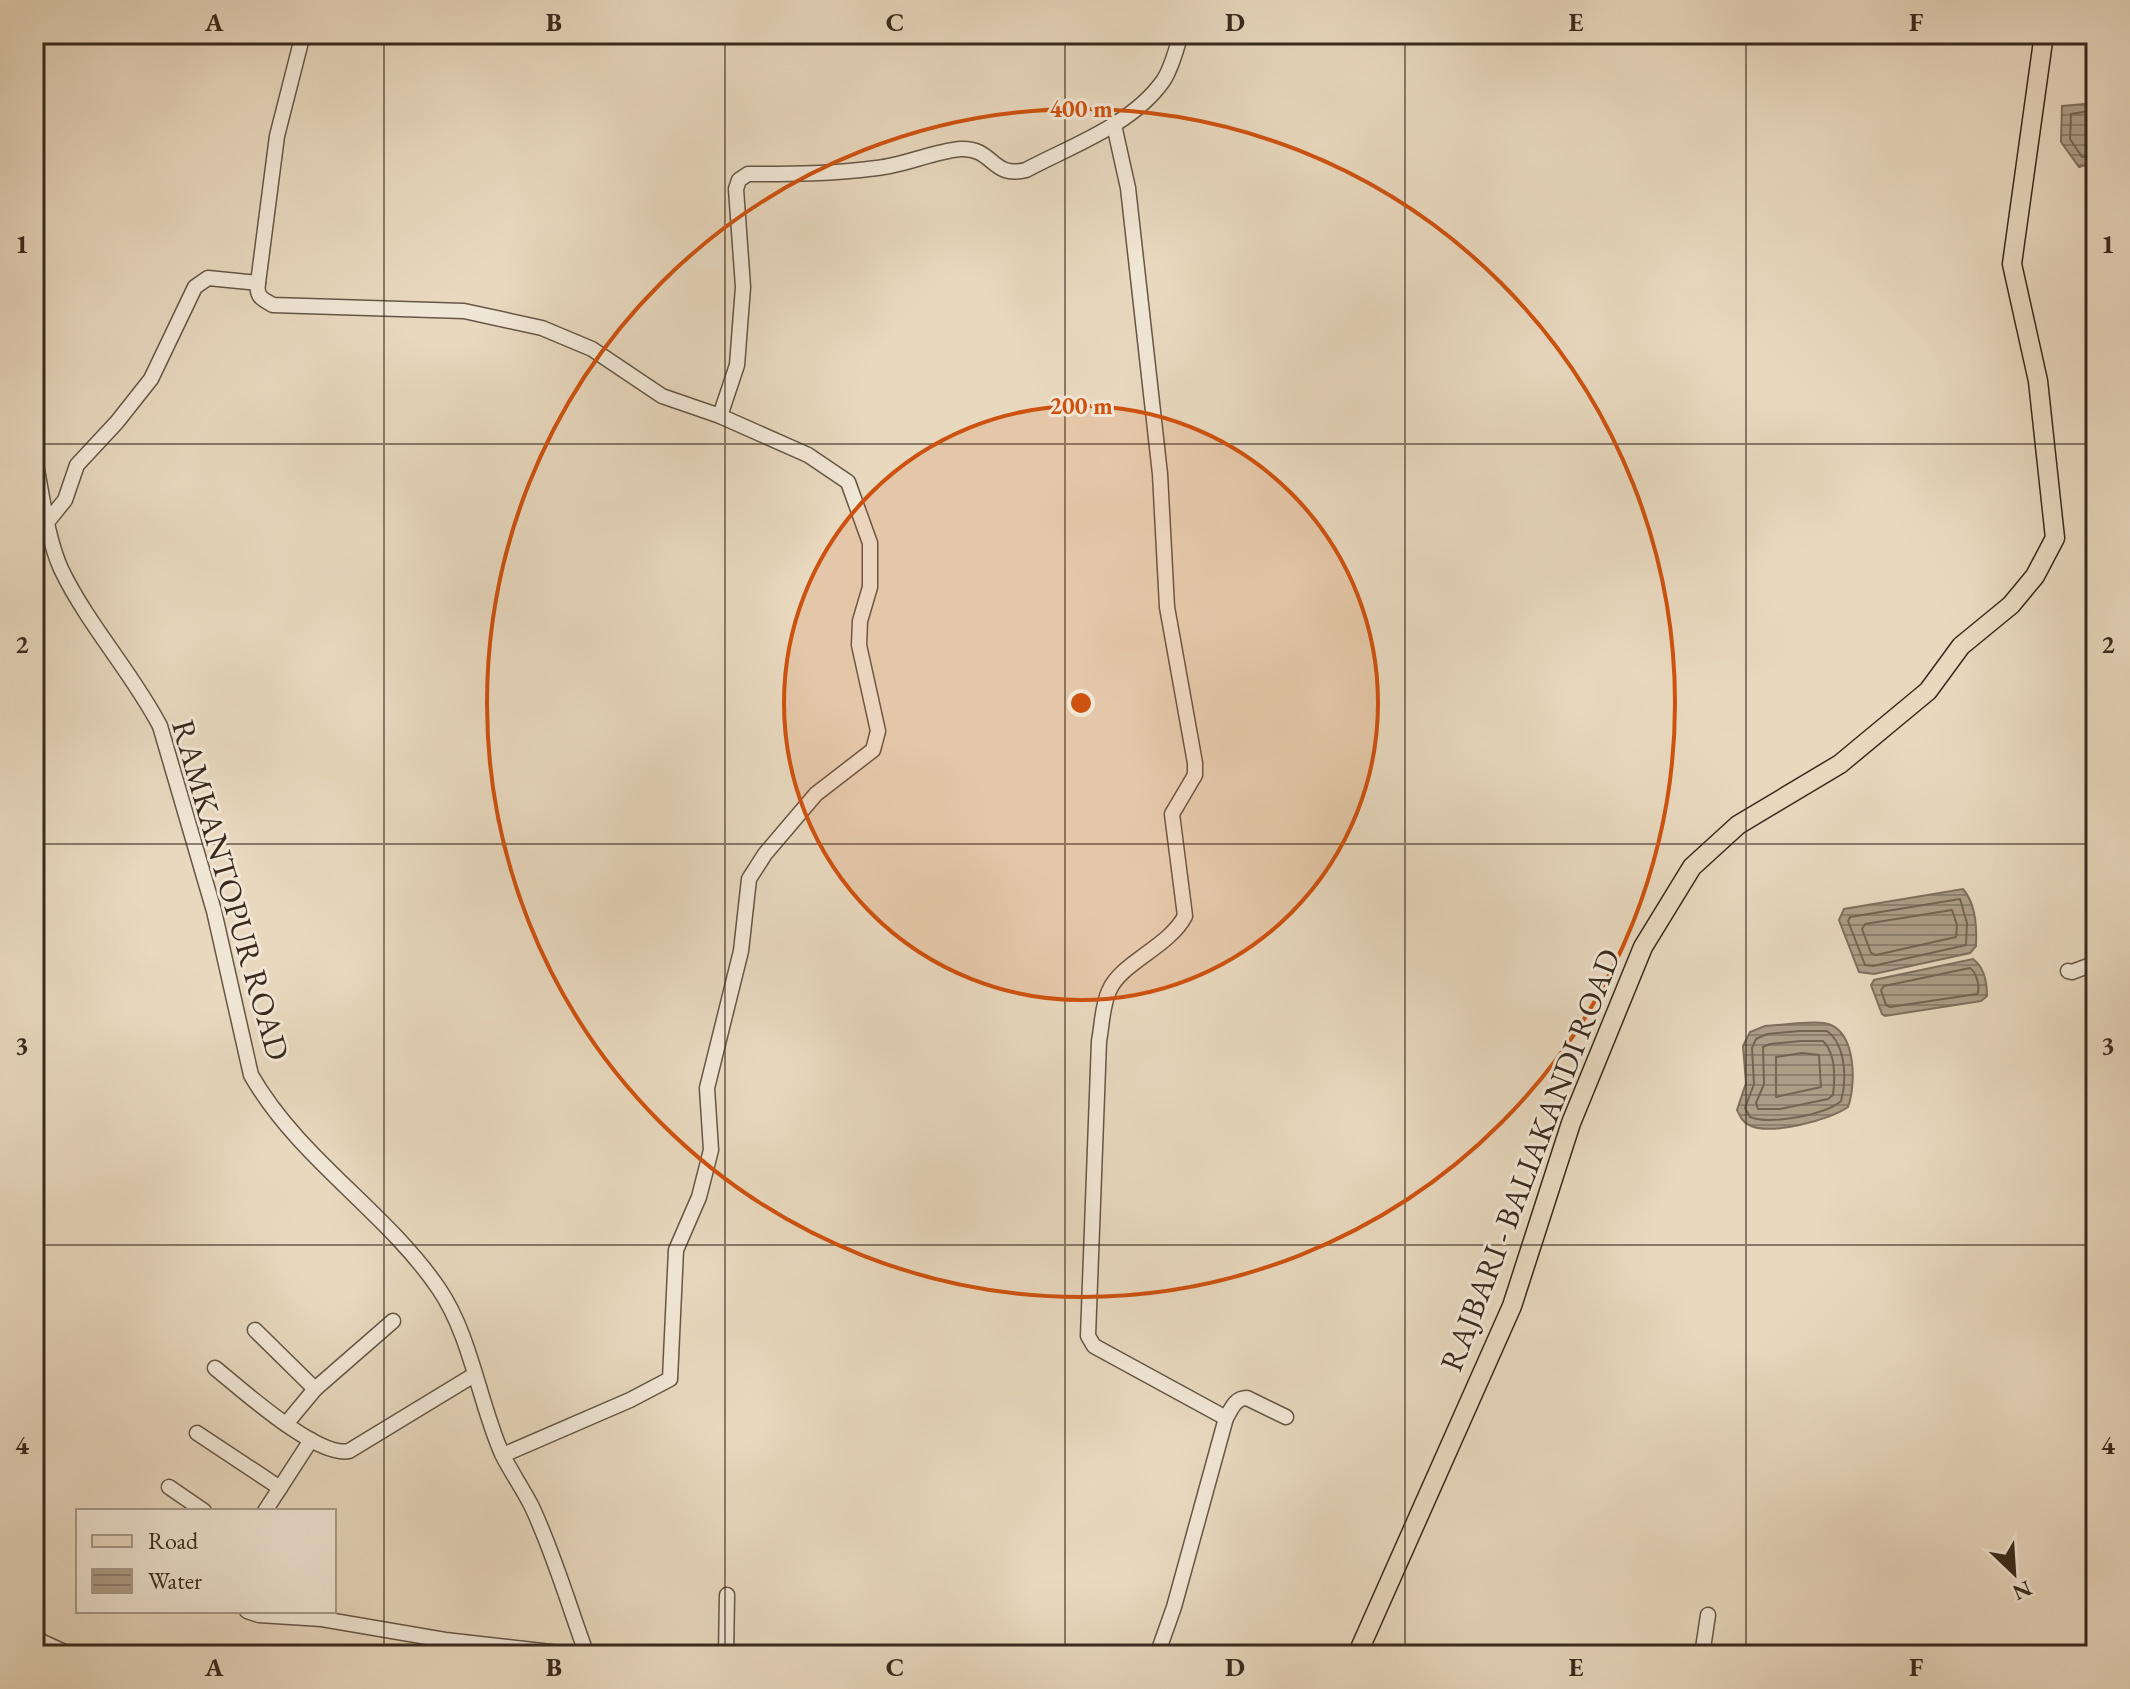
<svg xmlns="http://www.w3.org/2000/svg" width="2130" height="1689" viewBox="0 0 2130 1689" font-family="'EB Garamond',serif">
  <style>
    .water { fill: url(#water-rules); stroke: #7e6f5d; stroke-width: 2 }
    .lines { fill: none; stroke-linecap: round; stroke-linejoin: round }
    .shore { stroke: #726452; stroke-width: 2 }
    .minor-casing { stroke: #655645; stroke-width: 17 }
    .major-casing { stroke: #392a1d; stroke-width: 21 }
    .minor { stroke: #f0e6d5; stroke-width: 14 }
    .major { stroke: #e8d8be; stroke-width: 18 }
    .grid { fill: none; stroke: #392a1d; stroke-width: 2; stroke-opacity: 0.55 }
    .ring { fill: none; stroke: #ce520f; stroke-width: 4 }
    .labels { text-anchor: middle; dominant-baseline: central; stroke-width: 6; stroke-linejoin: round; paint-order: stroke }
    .street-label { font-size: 32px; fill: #392a1d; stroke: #f0e6d5 }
    .centre { fill: #ce520f; stroke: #f0e6d5; stroke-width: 4 }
    .ring-label { font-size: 24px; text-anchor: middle; font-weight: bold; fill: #ce520f; stroke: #f0e6d5; stroke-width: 6; stroke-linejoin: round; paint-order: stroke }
    .neatline { fill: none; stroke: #392a1d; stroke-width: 3 }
    .grid-label { font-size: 26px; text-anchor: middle; font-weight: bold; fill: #392a1d }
  </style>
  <defs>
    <pattern id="water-rules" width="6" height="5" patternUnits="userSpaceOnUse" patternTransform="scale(2)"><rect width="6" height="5" fill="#ac9d87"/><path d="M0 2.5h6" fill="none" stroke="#8d806e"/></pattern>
  </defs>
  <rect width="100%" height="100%" fill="#e8d8be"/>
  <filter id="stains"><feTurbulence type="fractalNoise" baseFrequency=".0025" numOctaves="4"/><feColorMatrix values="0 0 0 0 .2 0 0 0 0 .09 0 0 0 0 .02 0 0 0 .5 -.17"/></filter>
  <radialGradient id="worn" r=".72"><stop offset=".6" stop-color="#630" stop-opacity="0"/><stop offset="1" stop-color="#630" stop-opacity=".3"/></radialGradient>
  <!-- water -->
  <g class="water">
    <polygon points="2096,103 2096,162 2079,167 2061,142 2062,106"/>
    <path d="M 1963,889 C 1976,904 1977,928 1976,946 L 1970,953 L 1874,974 L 1859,972 L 1839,920 L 1844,909 Z"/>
    <path d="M 1973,959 C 1984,967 1987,983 1987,996 L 1981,1001 L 1885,1016 L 1882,1014 L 1871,985 L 1874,980 Z"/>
    <path d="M 1800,1023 C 1809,1023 1823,1021 1831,1025 C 1856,1036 1856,1085 1848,1107 C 1830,1120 1770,1136 1749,1125 C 1742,1122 1740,1116 1737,1110 L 1746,1083 L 1743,1046 L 1750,1032 L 1765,1026 Z"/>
  </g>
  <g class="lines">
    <!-- shore -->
    <g class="shore">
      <polyline points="2096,110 2071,114 2070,139 2082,157 2096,155"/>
      <polygon points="1960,899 1967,923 1966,945 1873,966 1865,965 1848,921 1850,917"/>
      <polygon points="1952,910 1957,925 1956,937 1876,955 1871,953 1862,929 1865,924"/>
      <path d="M 1970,968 C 1976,972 1981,988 1977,994 L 1890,1007 L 1886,1005 L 1881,990 L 1884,986 Z"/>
      <path d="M 1800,1031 L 1827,1031 C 1846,1045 1847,1080 1841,1101 C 1825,1115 1770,1125 1750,1117 L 1745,1108 L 1754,1084 L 1752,1048 L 1756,1039 L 1767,1034 Z"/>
      <path d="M 1801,1041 L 1823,1041 C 1836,1054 1835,1079 1833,1095 L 1828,1099 L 1780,1109 L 1758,1109 L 1756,1103 L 1764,1084 L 1763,1047 L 1770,1044 Z"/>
      <polygon points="1802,1053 1819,1055 1821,1087 1776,1097 1776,1057"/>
    </g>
    <!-- minor casing -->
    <g class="minor-casing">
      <g id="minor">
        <path d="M 1114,125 L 1128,188 L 1160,474 L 1167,607 L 1195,763 L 1195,775 L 1172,814 L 1185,916 C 1169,947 1120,963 1109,991 C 1102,1006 1102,1026 1099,1041 L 1088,1336 L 1094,1346 L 1226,1418 L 1174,1607 L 1157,1655"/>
        <path d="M 258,283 C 256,297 262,299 273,305 L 464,311 L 542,328 L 592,349 L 662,396 L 720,416"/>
        <path d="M 34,455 C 42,491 46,535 61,569 C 88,625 131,671 160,726 L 214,911 L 251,1075 C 299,1159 386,1211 439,1289 C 471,1336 479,1402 502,1454 C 511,1472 523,1489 532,1507 C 554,1554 569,1606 587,1655"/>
        <polyline points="34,526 48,521 65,500 77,465 117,422 151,379 195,287 208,278 258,283 277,136 303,34"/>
        <polyline points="2068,971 2072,972 2096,963"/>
        <polyline points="255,1330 315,1389"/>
        <path d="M 215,1368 C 240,1388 317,1458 349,1451 L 474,1375"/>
        <path d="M 1226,1418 C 1232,1408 1235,1398 1247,1398 L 1286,1417"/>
        <polyline points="286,1424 315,1389 393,1321"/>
        <polyline points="197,1433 280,1488"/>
        <path d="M 503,1455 L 630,1400 L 670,1379 L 676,1250 L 699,1197 L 711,1150 L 707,1088 L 741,951 L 749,879 L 765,854 L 816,794 L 873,750 L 878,731 L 859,645 L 860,621 L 870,587 L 870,543 L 848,482 L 808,455 L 720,416 L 737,365 L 743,287 L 736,189 L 739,180 L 748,174 C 791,174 834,174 877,168 C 905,165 932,152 960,149 C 994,147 991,179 1026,170 C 1071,146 1132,125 1163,81 C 1172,68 1176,49 1181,34"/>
        <polyline points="169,1487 204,1511"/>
        <polyline points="265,1511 311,1440"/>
        <polyline points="247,1611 259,1615 322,1619 445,1640 577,1655"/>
        <polyline points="34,1638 71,1655"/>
        <polyline points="726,1655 727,1595"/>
        <polyline points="1702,1655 1708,1615"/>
      </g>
    </g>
    <!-- major casing -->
    <g class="major-casing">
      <polyline id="major" points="1357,1655 1512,1306 1571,1123 1643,947 1692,867 1738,825 1840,764 1928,691 1961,646 2011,605 2035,576 2055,538 2038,381 2012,264 2044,34"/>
    </g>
    <!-- minor -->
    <use href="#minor" class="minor"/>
    <!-- major -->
    <use href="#major" class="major"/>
  </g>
  <!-- grid -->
  <path class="grid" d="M 384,34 L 384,1655M 725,34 L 725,1655M 1065,34 L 1065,1655M 1405,34 L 1405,1655M 1746,34 L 1746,1655M 34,444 L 2096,444M 34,844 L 2096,844M 34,1245 L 2096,1245"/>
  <!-- distance rings -->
  <circle cx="1081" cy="703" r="297" fill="#ce520f" fill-opacity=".12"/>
  <g class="ring">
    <circle cx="1081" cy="703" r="297"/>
    <circle cx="1081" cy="703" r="594"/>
  </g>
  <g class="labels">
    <!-- street labels -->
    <g class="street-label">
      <text transform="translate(231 890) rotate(74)">RAMKANTOPUR ROAD</text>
      <text transform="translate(1530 1160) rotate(-69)">RAJBARI - BALIAKANDI ROAD</text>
    </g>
  </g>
  <circle cx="1081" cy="703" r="12" class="centre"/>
  <g class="ring-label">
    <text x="1081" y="117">400 m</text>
    <text x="1081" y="414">200 m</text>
  </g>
  <!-- margin -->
  <rect width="2130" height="1689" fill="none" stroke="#e8d8be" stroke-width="88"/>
  <!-- legend -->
  <rect x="76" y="1509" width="260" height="104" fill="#f0e6d5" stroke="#a79b8b" stroke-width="2"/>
  <rect x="92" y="1535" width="40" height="12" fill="#e8d8be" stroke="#a79b8b" stroke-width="2"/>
  <text x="148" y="1549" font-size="24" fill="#392a1d">Road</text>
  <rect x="92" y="1569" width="40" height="24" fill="url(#water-rules)" stroke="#a79b8b" stroke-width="2"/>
  <text x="148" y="1589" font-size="24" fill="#392a1d">Water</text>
  <!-- north arrow -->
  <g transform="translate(2014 1573) rotate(155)" stroke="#f0e6d5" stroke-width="6" paint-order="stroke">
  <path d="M0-6L14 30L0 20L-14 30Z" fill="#392a1d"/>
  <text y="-12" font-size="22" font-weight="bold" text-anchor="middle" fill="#392a1d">N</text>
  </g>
  <rect x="44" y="44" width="2042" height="1601" class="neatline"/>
  <g class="grid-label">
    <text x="214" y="31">A</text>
    <text x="554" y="31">B</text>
    <text x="895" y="31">C</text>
    <text x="1235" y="31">D</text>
    <text x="1576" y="31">E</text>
    <text x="1916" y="31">F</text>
    <text x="22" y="253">1</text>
    <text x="2108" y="253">1</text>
    <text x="22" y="653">2</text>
    <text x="2108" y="653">2</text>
    <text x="22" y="1054">3</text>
    <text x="2108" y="1054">3</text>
    <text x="22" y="1454">4</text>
    <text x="2108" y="1454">4</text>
    <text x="214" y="1676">A</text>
    <text x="554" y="1676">B</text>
    <text x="895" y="1676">C</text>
    <text x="1235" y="1676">D</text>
    <text x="1576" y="1676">E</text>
    <text x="1916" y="1676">F</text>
  </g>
  <rect width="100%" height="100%" filter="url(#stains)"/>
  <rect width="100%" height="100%" fill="url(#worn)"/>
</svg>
